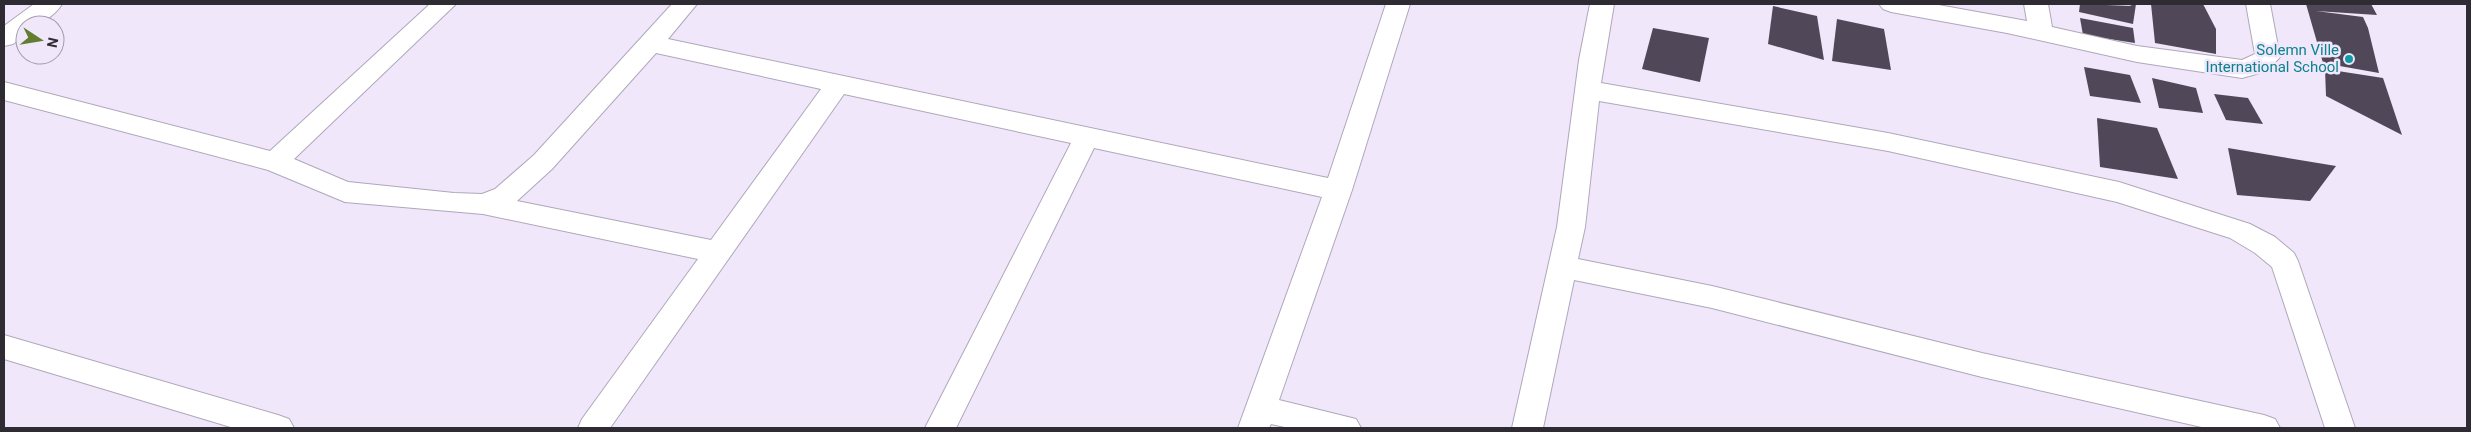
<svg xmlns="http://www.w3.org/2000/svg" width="2471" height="432" viewBox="0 0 2471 432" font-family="Roboto,sans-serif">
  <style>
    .building { fill: #504858 }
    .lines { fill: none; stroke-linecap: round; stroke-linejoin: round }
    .minor-casing { stroke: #b0a7ba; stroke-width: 2 }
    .minor { fill: #fff; fill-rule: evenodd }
    .culture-dot { fill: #0f9aa8; stroke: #f0e7fb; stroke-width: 2 }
    .labels { text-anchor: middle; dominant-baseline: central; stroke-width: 5; stroke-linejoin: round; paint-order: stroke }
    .culture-label { font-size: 15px; fill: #0d838f; stroke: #f0e7fb; text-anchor: end }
  </style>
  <rect width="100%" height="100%" fill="#f0e7fb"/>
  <!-- building -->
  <g class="building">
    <polygon points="2080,4 2132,6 2127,4 2136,4 2133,24 2079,12"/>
    <polygon points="2151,4 2203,4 2216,29 2216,54 2155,43"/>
    <polygon points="2306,4 2371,4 2377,15 2316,11 2363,17 2368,28 2379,73 2323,63"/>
    <polygon points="1773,6 1817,16 1824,60 1768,44"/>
    <polygon points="2080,18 2133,28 2135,43 2083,35"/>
    <polygon points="1837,19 1884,29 1891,70 1832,61"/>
    <polygon points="1653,28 1709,38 1700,82 1642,69"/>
    <polygon points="2084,67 2130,75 2141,103 2090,96"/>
    <polygon points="2325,69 2383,78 2402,135 2326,96"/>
    <polygon points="2152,78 2196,88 2203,113 2159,108"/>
    <polygon points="2214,94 2248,98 2263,124 2226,120"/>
    <polygon points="2097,118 2157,128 2178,179 2100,167"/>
    <polygon points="2228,148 2336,166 2310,201 2237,195"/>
  </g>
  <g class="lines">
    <!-- minor casing -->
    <g class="minor-casing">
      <g id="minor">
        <path d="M 34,4 L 62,4 C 54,17 40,25 25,25 L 25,35 L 13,44 L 4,46 L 4,26 Z"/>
        <path d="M 430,4 L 456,4 L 294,159 L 348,182 L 454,193 L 482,194 L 495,189 L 534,155 L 672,4 L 697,4 L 668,39 L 1328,178 L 1386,4 L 1410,4 L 1352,190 L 1279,400 L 1356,419 L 1361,428 L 1289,428 L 1271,424 L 1269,428 L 1238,428 L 1322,197 L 1094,148 L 956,428 L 925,428 L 1071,143 L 844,94 L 610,428 L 578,428 L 582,419 L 698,259 L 483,214 L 345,202 L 268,170 L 4,100 L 4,82 L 270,151 ZM 656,53 L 821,89 L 711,240 L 517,201 L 552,169 Z"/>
        <polygon points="1590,4 1614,4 1601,83 1888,133 2119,182 2250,224 2275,237 2294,253 2298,261 2355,428 2325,428 2272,267 2255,253 2230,238 2117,202 1888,151 1599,101 1585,227 1578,259 1712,286 1982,353 2264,415 2275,419 2280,428 2206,428 1982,377 1712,308 1574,280 1543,428 1512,428 1557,227 1579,60"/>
        <polygon points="1879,4 1933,4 2027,21 2024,4 2048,4 2052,27 2137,46 2242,60 2255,54 2246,4 2270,4 2280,57 2267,71 2242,78 2137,62 2007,33 1891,12 1883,9"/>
        <polygon points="4,335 278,415 289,419 294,428 234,428 4,359"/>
      </g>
    </g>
    <!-- minor -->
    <use href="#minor" class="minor"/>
  </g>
  <!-- markers -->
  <circle class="culture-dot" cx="2349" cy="59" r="5"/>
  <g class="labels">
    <!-- culture labels -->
    <g class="culture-label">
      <text x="2339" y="50">Solemn Ville<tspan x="2339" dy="17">International School</tspan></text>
    </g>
  </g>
  <!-- border -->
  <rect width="2471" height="432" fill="none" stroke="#2f2b33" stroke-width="10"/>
  <!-- north arrow -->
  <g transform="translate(40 40) rotate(102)"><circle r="24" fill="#f0e7fb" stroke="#a39cab"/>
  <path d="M0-4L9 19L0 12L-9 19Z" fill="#637d30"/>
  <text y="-8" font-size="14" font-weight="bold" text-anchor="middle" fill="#2f2b33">N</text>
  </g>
</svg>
